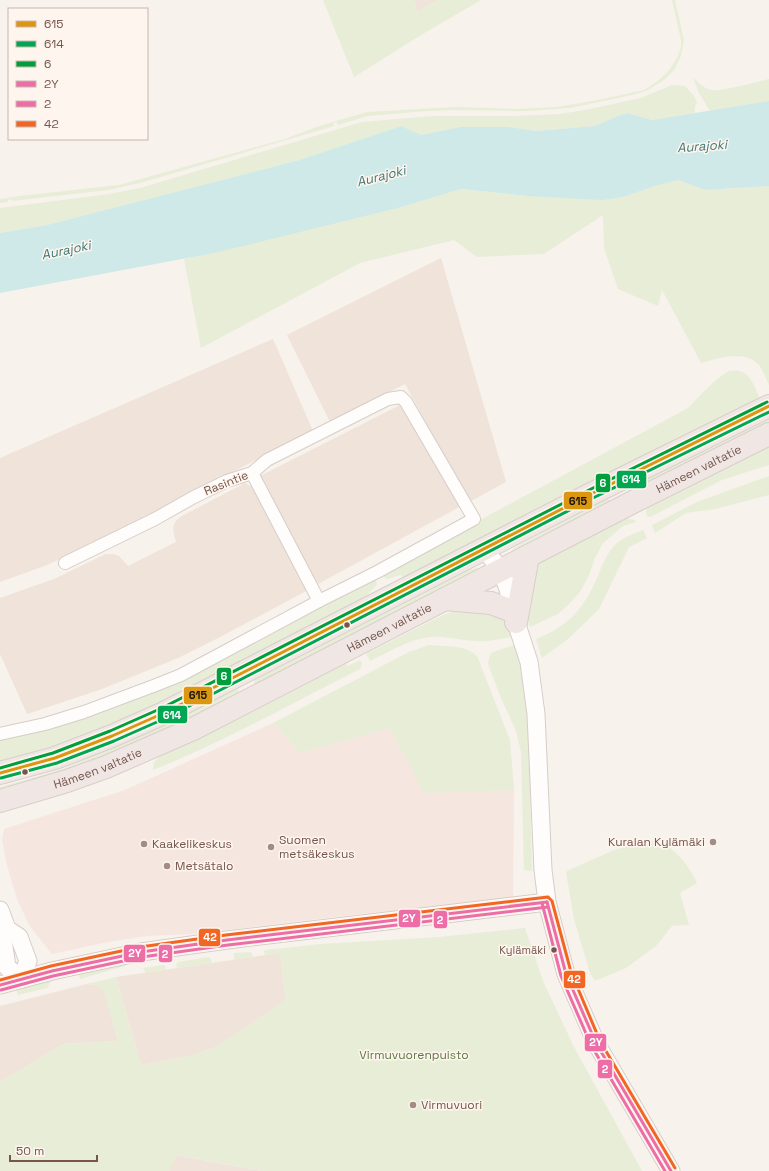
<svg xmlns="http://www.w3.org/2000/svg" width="769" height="1171" viewBox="0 0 769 1171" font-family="'Space Grotesk',sans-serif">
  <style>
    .residential { fill: #f0e3da }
    .commercial { fill: #f6e6e0 }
    .green { fill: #e7edd7 }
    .water { fill: #cee9e7 }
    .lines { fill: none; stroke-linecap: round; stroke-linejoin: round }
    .street-casing { stroke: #d6cdc8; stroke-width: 14 }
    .secondary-casing { stroke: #d6cdc8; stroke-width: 19 }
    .highway-casing { stroke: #d8ceca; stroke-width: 24 }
    .street { stroke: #fefdfc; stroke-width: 12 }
    .secondary { stroke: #fefdfc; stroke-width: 17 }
    .highway { stroke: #f0e7e5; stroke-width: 22 }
    .bus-1-casing { stroke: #fef6ee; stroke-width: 6 }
    .bus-2-casing { stroke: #fef6ee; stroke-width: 6 }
    .bus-3-casing { stroke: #fef6ee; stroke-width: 6 }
    .bus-4-casing { stroke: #fef6ee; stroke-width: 6 }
    .bus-5-casing { stroke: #fef6ee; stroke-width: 6 }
    .bus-6-casing { stroke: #fef6ee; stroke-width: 6 }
    .bus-1 { stroke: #dd960f; stroke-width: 3 }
    .bus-2 { stroke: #00a651; stroke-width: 3 }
    .bus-3 { stroke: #009e3d; stroke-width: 3 }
    .bus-4 { stroke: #ed6ea7; stroke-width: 3 }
    .bus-5 { stroke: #ed6ea7; stroke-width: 3 }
    .bus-6 { stroke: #f26522; stroke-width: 3 }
    .bus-dot { fill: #75554c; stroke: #fef6ee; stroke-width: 1.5 }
    .poi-dot { fill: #a28c84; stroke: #fef6ee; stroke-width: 1.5 }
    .labels { text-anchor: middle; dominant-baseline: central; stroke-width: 3; stroke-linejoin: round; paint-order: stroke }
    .bus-label { font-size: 11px; fill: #75554c; stroke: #fef6ee; text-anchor: end }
    .street-label { font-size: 12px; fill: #75554c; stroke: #fef6ee }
    .poi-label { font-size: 12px; fill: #75554c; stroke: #fef6ee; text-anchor: start }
    .park-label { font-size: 12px; fill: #5d7a44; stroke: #fef6ee }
    .water-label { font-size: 13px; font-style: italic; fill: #407879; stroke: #fef6ee }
    .line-badge { stroke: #fef6ee; stroke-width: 1.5 }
    .badge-label { font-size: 11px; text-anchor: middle; font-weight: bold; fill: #fff }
    .pale-badge-label { font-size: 11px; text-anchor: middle; font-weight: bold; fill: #111 }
  </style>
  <rect width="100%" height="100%" fill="#f7f2ec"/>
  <!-- residential -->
  <g class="residential">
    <polygon points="414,0 438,0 417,12"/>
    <polygon points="441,258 506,482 469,502 405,384 330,422 287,335"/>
    <polygon points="273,339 313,431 84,548 47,565 0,582 0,458"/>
    <polygon points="400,405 461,506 318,584 303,560 260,476"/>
    <polygon points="245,483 252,487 306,591 224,635 178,658 102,689 27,714 0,654 0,598 54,579 106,554 113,554 119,556 128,566 176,542 174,535 173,528 175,522 180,517"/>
    <polygon points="280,953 286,1000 216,1047 190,1056 141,1065 116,977"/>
    <polygon points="87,984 96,985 104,991 118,1041 63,1044 0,1082 0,1006"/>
    <polygon points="176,1155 262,1171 169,1171"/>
  </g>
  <!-- commercial -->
  <polygon class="commercial" points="273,723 300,753 390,727 424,792 514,790 513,899 351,915 193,934 147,936 108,942 52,954 29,925 17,899 6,862 2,839 4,829 125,790"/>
  <!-- green -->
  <g class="green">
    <polygon points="323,0 414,0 417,12 438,0 481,0 421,35 354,77"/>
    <polygon points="672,0 675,0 684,40 681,56 674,70 664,80 648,90 632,95 570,108 526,111 453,110 426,111 368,116 338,125 337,122 333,123 334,126 140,183 108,190 12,201 11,199 8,200 8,202 0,203 0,199 19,196 119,185 285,139 319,126 367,112 456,107 515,109 557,107 603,99 644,90 658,81 670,69 678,56 681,47 681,40"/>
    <path d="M 693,77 C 698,82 703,88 711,90 C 721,92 757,82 769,79 L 769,101 L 710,111 L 699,93 Z"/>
    <polygon points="672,85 685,86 694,96 697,102 695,107 695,113 652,120 627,113 618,116 595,126 537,131 509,127 460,127 421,135 401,126 296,161 47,225 0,233 0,208 109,194 140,188 362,122 433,116 516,116 560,114 585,110 641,98"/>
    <path d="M 678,180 L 705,190 L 769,186 L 769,385 C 766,379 764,373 761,368 C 748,348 719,358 701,363 L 662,290 L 658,306 L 618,289 L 604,248 L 603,215 L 544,254 L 477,257 L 454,240 L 360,263 L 201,348 L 184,259 L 398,208 L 461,189 L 528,196 L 623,197 L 655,186 Z"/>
    <path d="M 729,371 C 732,371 736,370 739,371 C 751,373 756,390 760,399 L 430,568 L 402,577 L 401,575 L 387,579 L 384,577 L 385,572 L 387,570 L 688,408 C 701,395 713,380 729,371 Z"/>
    <polygon points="769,414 769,427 636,490 637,486 644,478"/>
    <polygon points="769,445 769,465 722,480 650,517 647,516 646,512 647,507"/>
    <polygon points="769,476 769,495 715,509 686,513 655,533 652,525 697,502"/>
    <polygon points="606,499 614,501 509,554 514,548"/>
    <polygon points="623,518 635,520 636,522 623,526 603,543 595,558 589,575 580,592 568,605 558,614 530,627 527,619 537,566 543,559"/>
    <path d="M 643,530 L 647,538 L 629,547 L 599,609 L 568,639 L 542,658 L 536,639 C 570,625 583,610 598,576 C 602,565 607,553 616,544 C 623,537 634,534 643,530 Z"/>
    <polygon points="477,568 480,569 257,686 254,684 254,680 256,676 461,571"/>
    <polygon points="375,578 377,585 360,602 176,698 90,736 0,765 0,739 199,670"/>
    <path d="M 466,607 L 496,611 L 507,624 L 512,637 C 500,639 489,642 477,641 C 462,641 447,636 431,637 C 409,639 389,652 370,661 L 366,654 L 443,615 Z"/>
    <path d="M 429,645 C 444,647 465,644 477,656 L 510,740 L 514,790 L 424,793 L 390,728 L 300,753 L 273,723 L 409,652 Z"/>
    <polygon points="514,645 521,667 528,710 532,871 524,870 521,752 516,731 501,698 488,664 490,654 493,652"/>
    <path d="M 360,660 L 362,664 L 360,669 C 292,703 224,742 153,770 L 154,762 L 167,750 L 316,674 L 346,663 L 348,666 Z"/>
    <polygon points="233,689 239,690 240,694 148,742 0,793 0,787 63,769 87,758 115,744"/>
    <path d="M 648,841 C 653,842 660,842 664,844 C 678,852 691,869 697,883 L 680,893 L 689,925 L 672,926 L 656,946 L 626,968 L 595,981 L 590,973 L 574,919 L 566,872 L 569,870 L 614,850 Z"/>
    <polygon points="525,928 543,981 574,1047 642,1171 262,1171 177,1155 169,1171 0,1171 0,1082 63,1044 118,1041 104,992 96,985 87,984 116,977 141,1065 190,1056 216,1047 286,1000 280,953 265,956 264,951 266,950 321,944 440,937"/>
    <polygon points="251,952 253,957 234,960 234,953"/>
    <polygon points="209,957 211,959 212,963 177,968 176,964 178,962"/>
    <polygon points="125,963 125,966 80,979 79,973"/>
    <polygon points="164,965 165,966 166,970 146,973 143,968"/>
    <polygon points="51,980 50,983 47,988 18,995 16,988"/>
  </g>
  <!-- water -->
  <polygon class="water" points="769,101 769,186 705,190 678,180 655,186 623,197 602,200 528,196 461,189 398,208 214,253 0,293 0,233 47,225 296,161 401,126 421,135 460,127 509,127 537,131 595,126 618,116 627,113 652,120"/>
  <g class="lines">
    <!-- street casing -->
    <g class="street-casing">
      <g id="street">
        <polyline points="252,473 319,601"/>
        <polyline points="0,734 45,724 84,712 156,685 181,675 319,601 377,572 474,519 406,402 401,397 388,399 267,460 252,473 227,481 194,497 155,519 65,563"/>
      </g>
    </g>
    <!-- secondary casing -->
    <g class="secondary-casing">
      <g id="secondary">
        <polyline points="484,549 501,570 508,589 516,622 529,662 536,714 543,870 547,902 566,974 596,1043 671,1171"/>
        <polyline points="0,910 7,929 19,937 28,961 21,979 7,967 3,940 7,929"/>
        <polyline points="0,985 52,971 141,952 227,940 547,902"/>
      </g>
    </g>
    <!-- highway casing -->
    <g class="highway-casing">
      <g id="highway">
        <polyline points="445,599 491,603 507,609"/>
        <polyline points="516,622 528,556"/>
        <polyline points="0,773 55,758 112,736 164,713 591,494 769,406"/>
        <path id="s1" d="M 0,801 L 67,781 L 106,767 L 193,729 L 633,502 L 769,434"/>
      </g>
    </g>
    <!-- street -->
    <use href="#street" class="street"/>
    <!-- secondary -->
    <use href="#secondary" class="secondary"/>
    <!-- highway -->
    <use href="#highway" class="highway"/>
    <!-- bus-1 casing -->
    <g class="bus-1-casing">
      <polyline id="bus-1" points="0,773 55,758 112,736 164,713 591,494 769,406"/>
    </g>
    <!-- bus-2 casing -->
    <g class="bus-2-casing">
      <polyline id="bus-2" points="1,778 57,763 114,741 166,718 593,498 769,412"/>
    </g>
    <!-- bus-3 casing -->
    <g class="bus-3-casing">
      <polyline id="bus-3" points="0,768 53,753 110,731 162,708 589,490 767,402"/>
    </g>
    <!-- bus-4 casing -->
    <g class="bus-4-casing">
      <g id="bus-4">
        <polyline points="547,902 566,974 596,1043 671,1171"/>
        <polyline points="0,985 52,971 141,952 227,940 547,902"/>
      </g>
    </g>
    <!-- bus-5 casing -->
    <g class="bus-5-casing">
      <g id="bus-5">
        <polyline points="542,903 561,976 591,1045 665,1171"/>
        <polyline points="1,990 53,976 142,957 228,945 548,907"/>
      </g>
    </g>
    <!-- bus-6 casing -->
    <g class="bus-6-casing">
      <polyline id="bus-6" points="0,980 51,966 140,947 226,935 548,897 552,901 571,972 600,1041 675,1168"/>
    </g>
    <!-- bus-1 -->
    <use href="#bus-1" class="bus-1"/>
    <!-- bus-2 -->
    <use href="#bus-2" class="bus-2"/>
    <!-- bus-3 -->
    <use href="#bus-3" class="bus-3"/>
    <!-- bus-4 -->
    <use href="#bus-4" class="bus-4"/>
    <!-- bus-5 -->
    <use href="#bus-5" class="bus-5"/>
    <!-- bus-6 -->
    <use href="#bus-6" class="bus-6"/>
  </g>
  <!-- markers -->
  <g class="bus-dot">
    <circle cx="347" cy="625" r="3.5"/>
    <circle cx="25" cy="772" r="3.5"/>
    <circle cx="554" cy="950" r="3.5"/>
  </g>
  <g class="poi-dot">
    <circle cx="713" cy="842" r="4"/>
    <circle cx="144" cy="844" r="4"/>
    <circle cx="271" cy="847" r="4"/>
    <circle cx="167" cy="866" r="4"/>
    <circle cx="413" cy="1105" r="4"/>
  </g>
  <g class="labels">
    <!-- bus labels -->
    <g class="bus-label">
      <text x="546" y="950">Kylämäki</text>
    </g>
    <!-- street labels -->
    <g class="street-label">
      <text stroke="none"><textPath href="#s1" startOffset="775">Hämeen valtatie</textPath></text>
      <text transform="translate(226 483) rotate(-22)">Rasintie</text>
      <text stroke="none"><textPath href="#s1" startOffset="427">Hämeen valtatie</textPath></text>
      <text stroke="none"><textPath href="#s1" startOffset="103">Hämeen valtatie</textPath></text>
    </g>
    <!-- poi labels -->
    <g class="poi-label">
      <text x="279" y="840">Suomen<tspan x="279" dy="14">metsäkeskus</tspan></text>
      <text x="705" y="842" text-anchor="end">Kuralan Kylämäki</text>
      <text x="152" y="844">Kaakelikeskus</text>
      <text x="175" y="866">Metsätalo</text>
      <text x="421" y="1105">Virmuvuori</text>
    </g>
    <!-- park labels -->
    <g class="park-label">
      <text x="414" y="1055">Virmuvuorenpuisto</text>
    </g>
    <!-- water labels -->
    <g class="water-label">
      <text transform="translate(702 146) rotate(-4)">Aurajoki</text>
      <text transform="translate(381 176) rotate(-14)">Aurajoki</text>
      <text transform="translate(66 250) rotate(-12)">Aurajoki</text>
    </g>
  </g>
  <g class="line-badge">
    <rect x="616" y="470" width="31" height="19" rx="4" fill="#00a651"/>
    <rect x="595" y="473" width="16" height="20" rx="4" fill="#009e3d"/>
    <rect x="563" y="491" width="30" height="19" rx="4" fill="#dd960f"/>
    <rect x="216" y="667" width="16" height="19" rx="4" fill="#009e3d"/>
    <rect x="183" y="686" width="30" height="19" rx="4" fill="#dd960f"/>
    <rect x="157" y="705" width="31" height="19" rx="4" fill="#00a651"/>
    <rect x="398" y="909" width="23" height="19" rx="4" fill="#ed6ea7"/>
    <rect x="433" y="910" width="15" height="19" rx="4" fill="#ed6ea7"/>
    <rect x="198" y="928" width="23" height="19" rx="4" fill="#f26522"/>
    <rect x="123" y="944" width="23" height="19" rx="4" fill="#ed6ea7"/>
    <rect x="158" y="944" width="15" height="19" rx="4" fill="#ed6ea7"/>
    <rect x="563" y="970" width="23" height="19" rx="4" fill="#f26522"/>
    <rect x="584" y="1033" width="23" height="19" rx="4" fill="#ed6ea7"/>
    <rect x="597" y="1059" width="16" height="20" rx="4" fill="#ed6ea7"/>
  </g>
  <g class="badge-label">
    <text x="631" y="483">614</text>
    <text x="603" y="487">6</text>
    <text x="224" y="680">6</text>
    <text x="172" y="719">614</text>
    <text x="409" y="922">2Y</text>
    <text x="440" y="924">2</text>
    <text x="210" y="941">42</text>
    <text x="135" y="957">2Y</text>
    <text x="165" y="958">2</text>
    <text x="574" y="983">42</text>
    <text x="596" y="1046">2Y</text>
    <text x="605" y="1073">2</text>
  </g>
  <g class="pale-badge-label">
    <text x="578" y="505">615</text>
    <text x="198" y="699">615</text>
  </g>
  <!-- legend -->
  <rect x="8" y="8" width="140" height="132" fill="#fef6ee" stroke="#c7b6ad"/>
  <rect x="16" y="21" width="20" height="6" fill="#dd960f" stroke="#c7b6ad"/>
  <text x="44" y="28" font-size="12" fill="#75554c">615</text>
  <rect x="16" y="41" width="20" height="6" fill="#00a651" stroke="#c7b6ad"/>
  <text x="44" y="48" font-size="12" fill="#75554c">614</text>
  <rect x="16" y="61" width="20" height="6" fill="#009e3d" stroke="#c7b6ad"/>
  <text x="44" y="68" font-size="12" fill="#75554c">6</text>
  <rect x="16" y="81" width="20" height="6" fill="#ed6ea7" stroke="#c7b6ad"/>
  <text x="44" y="88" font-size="12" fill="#75554c">2Y</text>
  <rect x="16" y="101" width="20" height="6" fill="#ed6ea7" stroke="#c7b6ad"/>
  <text x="44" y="108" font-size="12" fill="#75554c">2</text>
  <rect x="16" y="121" width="20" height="6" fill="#f26522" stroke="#c7b6ad"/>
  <text x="44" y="128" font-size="12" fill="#75554c">42</text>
  <!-- scale -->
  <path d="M10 1155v6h87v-6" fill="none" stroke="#75554c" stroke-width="2"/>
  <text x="16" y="1155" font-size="12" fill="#75554c" stroke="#fef6ee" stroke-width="3" paint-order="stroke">50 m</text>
</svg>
